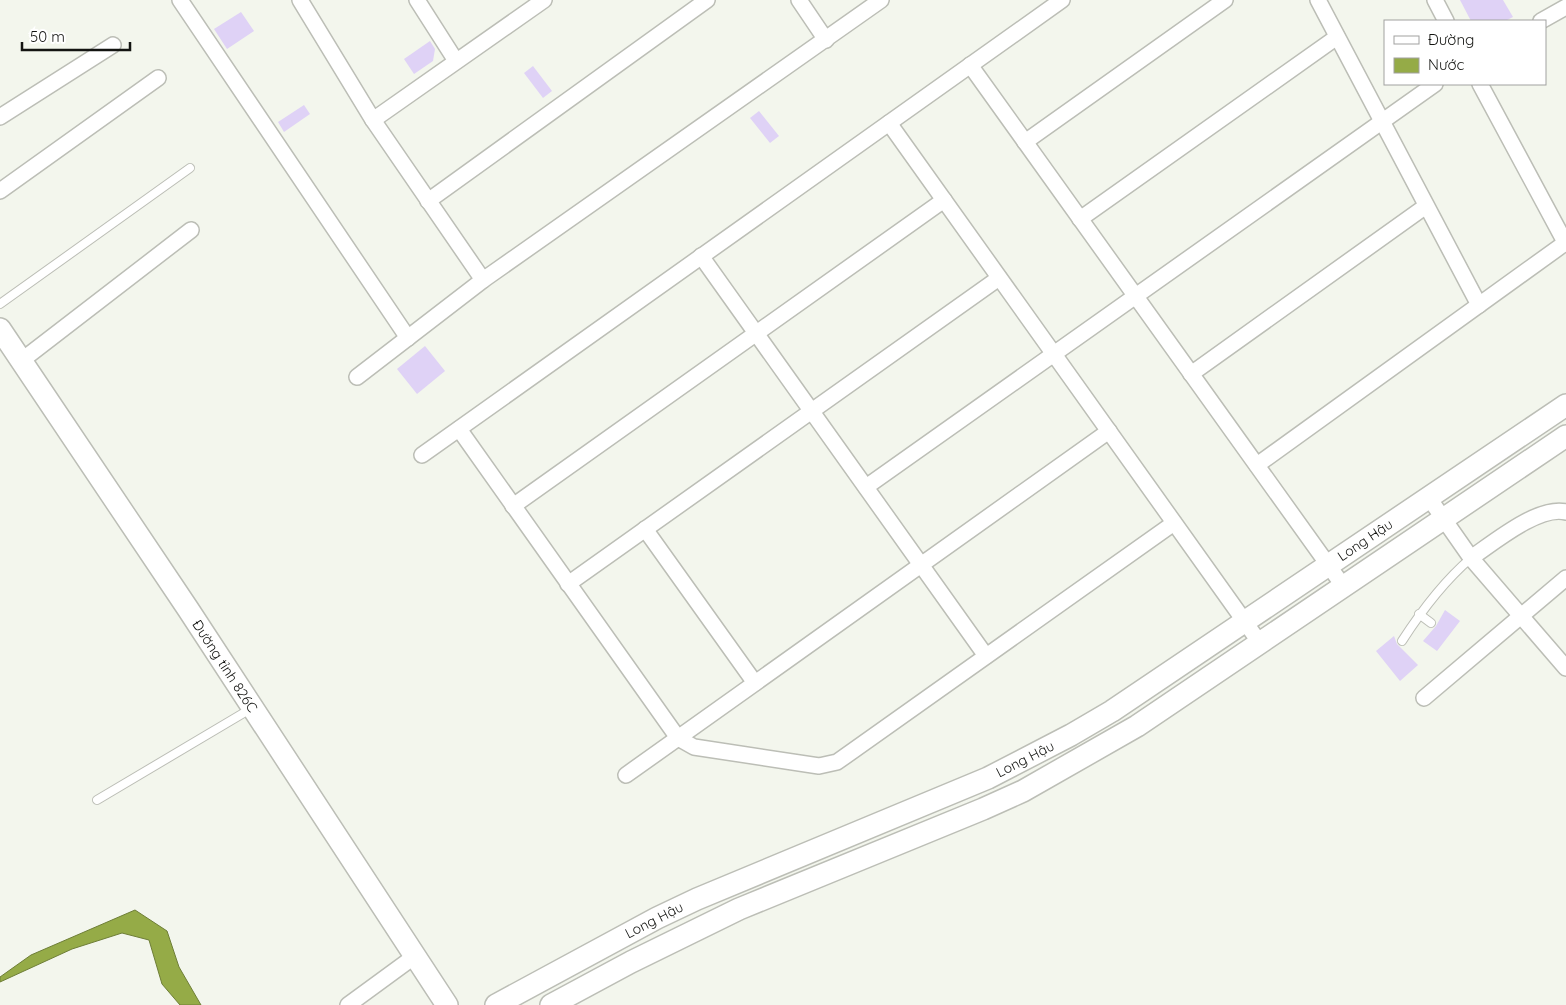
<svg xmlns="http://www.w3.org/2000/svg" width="1566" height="1005" viewBox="0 0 1566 1005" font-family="Quicksand,sans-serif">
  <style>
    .water { fill: #95ab47; stroke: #6e7e37 }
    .building { fill: #dfd2f6 }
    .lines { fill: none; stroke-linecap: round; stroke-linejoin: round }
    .lane-casing { stroke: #bcbeb6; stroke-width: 10 }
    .street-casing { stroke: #bcbeb6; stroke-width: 18 }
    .secondary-casing { stroke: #bcbeb6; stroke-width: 24 }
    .lane { stroke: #fff; stroke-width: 8 }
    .street { stroke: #fff; stroke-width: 15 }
    .secondary { stroke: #fff; stroke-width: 21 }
    .labels { text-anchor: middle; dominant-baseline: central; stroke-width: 4; stroke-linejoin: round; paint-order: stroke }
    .street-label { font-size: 14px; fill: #131411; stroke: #fff }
  </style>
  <rect width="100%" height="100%" fill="#f3f6ed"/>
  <!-- water -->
  <polygon class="water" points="135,910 167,931 179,967 201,1005 180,1005 162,984 149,940 122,933 72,949 0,982 0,977 31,955"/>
  <!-- building -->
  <g class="building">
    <polygon points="1460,0 1503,0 1513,17 1505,21 1471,21"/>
    <polygon points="241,12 254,31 227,49 214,29"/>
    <polygon points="430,41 435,49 433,61 414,74 404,59"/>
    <polygon points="533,66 552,91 543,98 524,73"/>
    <polygon points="304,105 310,114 284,132 278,122"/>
    <polygon points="759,111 779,136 770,143 750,118"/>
    <polygon points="425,346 445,371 417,394 397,369"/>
    <polygon points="1445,610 1460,621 1437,651 1423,641 1436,626"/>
    <polygon points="1394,636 1397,644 1418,665 1400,681 1376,651"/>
  </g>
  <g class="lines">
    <!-- lane casing -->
    <g class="lane-casing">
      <g id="lane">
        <polyline points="0,304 190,168"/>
        <polyline points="1419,614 1431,623"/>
        <path d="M 1402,641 C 1422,610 1443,582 1471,558"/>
        <polyline points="97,800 252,708"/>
      </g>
    </g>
    <!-- street casing -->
    <g class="street-casing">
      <g id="street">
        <polyline points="180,0 408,338"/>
        <polyline points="300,0 373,120 483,280 357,377"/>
        <polyline points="417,0 456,61"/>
        <polyline points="799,0 826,40"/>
        <polyline points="1318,0 1479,305"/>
        <polyline points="1435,0 1446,21"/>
        <polyline points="1541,21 1566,7"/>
        <polyline points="970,65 1344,587"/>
        <polyline points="1480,84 1566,244"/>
        <polyline points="0,117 113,45"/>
        <polyline points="373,120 544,0"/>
        <polyline points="889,123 1260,643"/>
        <polyline points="1025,142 1225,0"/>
        <polyline points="0,191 158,78"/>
        <polyline points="428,201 707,0"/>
        <polyline points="1080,219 1337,37"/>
        <polyline points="701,256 986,656"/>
        <polyline points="483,280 881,0"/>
        <polyline points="21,361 191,230"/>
        <polyline points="1191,374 1426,206"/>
        <polyline points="459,429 678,738 694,747 819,766 837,762 1174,523"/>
        <polyline points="422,455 1062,0"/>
        <polyline points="1257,465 1565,243"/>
        <polyline points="866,487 1435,84"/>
        <polyline points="1429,498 1471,558 1566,668"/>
        <polyline points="513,506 944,200"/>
        <polyline points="645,529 755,683"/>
        <path d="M 1471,558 C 1493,543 1539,505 1566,512"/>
        <polyline points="568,584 999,278"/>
        <polyline points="1424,698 1566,578"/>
        <polyline points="626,775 1109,431"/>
        <polyline points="348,1005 415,956"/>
      </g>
    </g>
    <!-- secondary casing -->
    <g class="secondary-casing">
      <g id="secondary">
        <polyline points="0,329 188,609 447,1005"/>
        <polyline points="496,1005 657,918 697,899 988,778 1071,735 1112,711 1566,405"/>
        <polyline points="551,1005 631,962 739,909 983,809 1023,791 1137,726 1566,436"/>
      </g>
    </g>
    <!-- lane -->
    <use href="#lane" class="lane"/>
    <!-- street -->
    <use href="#street" class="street"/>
    <!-- secondary -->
    <use href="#secondary" class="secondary"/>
  </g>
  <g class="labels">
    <!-- street labels -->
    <g class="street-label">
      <text transform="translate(1365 540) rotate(-34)">Long Hậu</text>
      <text transform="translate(225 666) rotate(57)">Đường tỉnh 826C</text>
      <text transform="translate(1025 759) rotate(-27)">Long Hậu</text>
      <text transform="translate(654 920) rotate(-27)">Long Hậu</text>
    </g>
  </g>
  <!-- legend -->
  <rect x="1384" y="20" width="162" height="65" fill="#ffffff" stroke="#a1a1a0"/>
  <rect x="1394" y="36" width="25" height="8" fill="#ffffff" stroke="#a1a1a0"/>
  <text x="1428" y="45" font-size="15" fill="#131411">Đường</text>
  <rect x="1394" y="58" width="25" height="15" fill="#95ab47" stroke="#a1a1a0"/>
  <text x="1428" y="70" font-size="15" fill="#131411">Nước</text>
  <!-- scale -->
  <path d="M22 42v8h108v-8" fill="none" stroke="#131411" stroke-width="2.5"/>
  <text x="30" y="42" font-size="15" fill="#131411" stroke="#ffffff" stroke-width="4" paint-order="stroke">50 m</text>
</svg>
